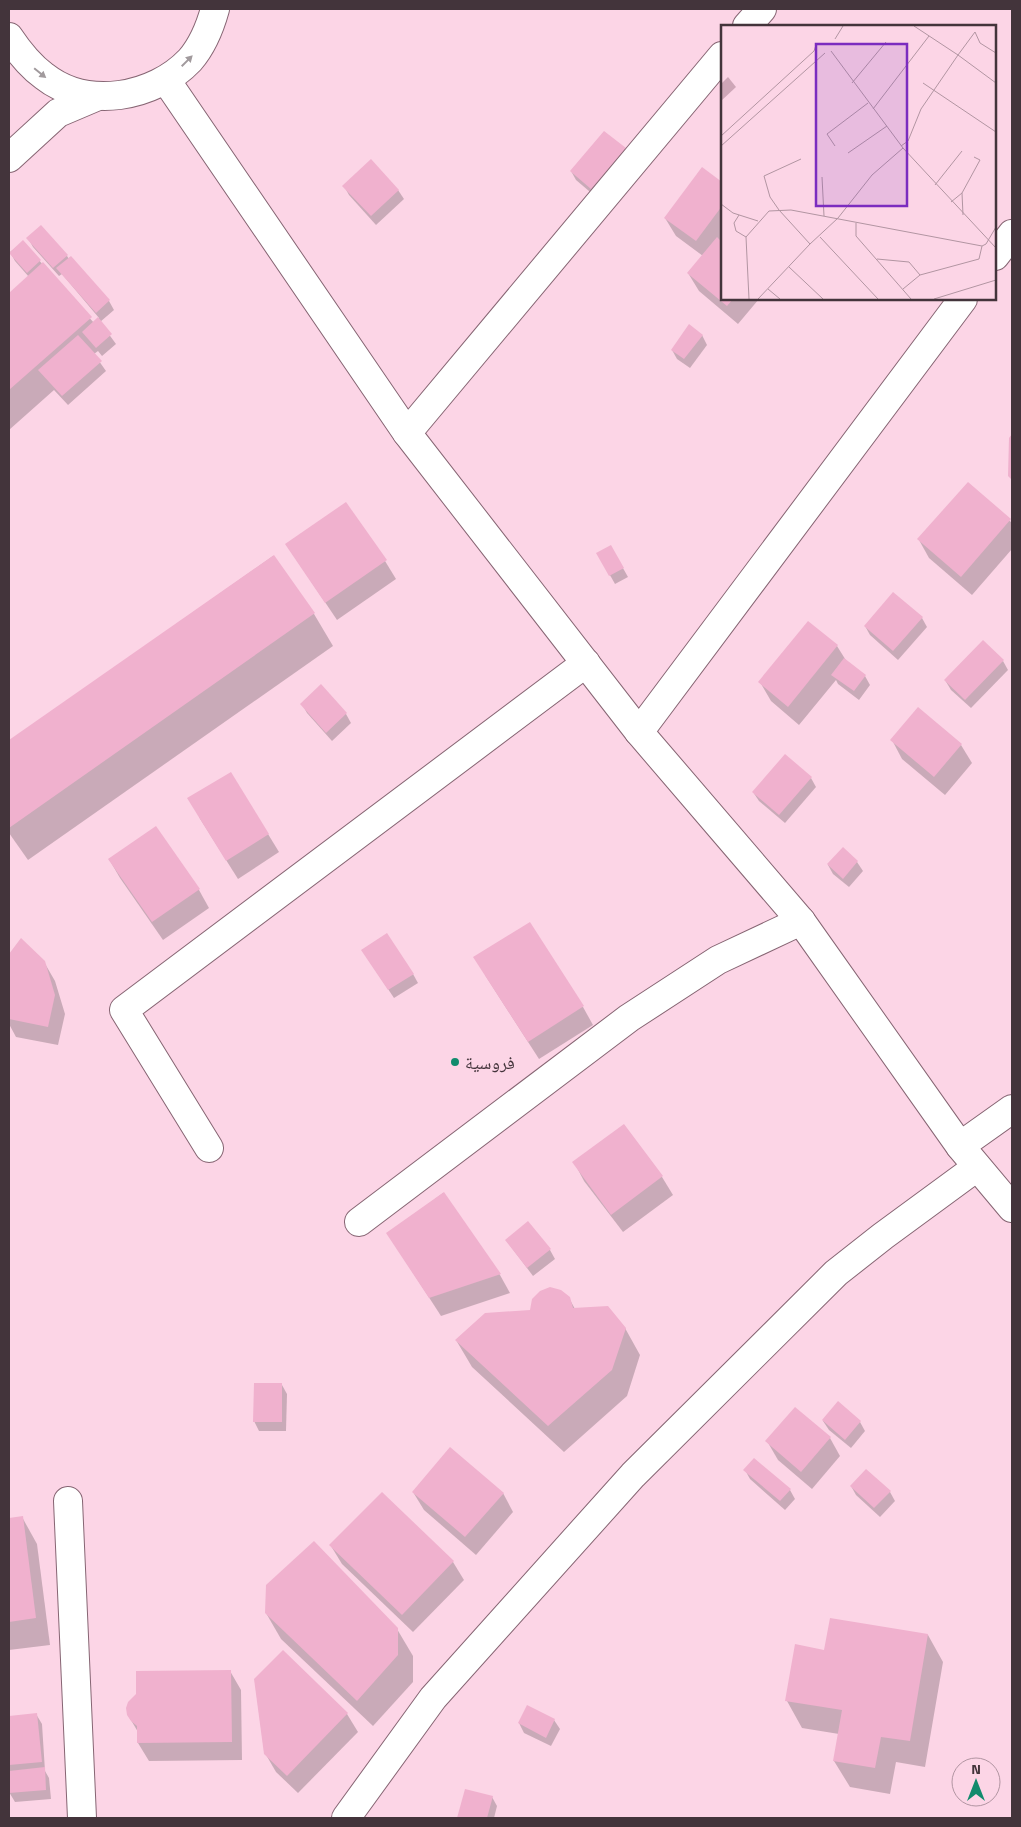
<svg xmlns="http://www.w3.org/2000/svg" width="1021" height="1827" viewBox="0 0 1021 1827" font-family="'Titillium Web','Noto Naskh Arabic',sans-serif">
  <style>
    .shadow { fill: #0003 }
    .building { fill: #f0b1ce }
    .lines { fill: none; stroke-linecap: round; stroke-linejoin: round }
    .minor-casing { stroke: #866573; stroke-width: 30 }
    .major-casing { stroke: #866573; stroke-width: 30 }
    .minor { stroke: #fff; stroke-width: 28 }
    .major { stroke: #fff; stroke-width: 28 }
    .oneway { fill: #a19a9d }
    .poi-dot { fill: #128b6d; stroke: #fcd5e6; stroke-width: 2 }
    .labels { text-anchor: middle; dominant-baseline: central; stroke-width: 5; stroke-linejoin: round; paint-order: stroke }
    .poi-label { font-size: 18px; fill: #43343b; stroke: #fcd5e6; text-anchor: start }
    .inset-road { fill: none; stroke: #b295a2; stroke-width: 1 }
    .view { fill: #7b2cbf; fill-opacity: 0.15; stroke: #7b2cbf; stroke-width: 2.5 }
    .inset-edge { fill: none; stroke: #43343b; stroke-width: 2.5 }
  </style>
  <rect width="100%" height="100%" fill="#fcd5e6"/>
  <!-- shadow -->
  <g class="shadow">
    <polygon points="604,132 625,149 630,158 596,197 576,180 571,171"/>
    <polygon points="702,169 722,183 722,238 720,241 722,243 722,299 759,299 738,324 699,291 688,273 703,256 676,236 665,218"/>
    <polygon points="344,186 398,190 404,199 376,225 349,195"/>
    <polygon points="28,238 67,256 69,259 70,257 109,301 114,310 100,322 116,344 102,356 98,351 94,354 106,371 68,405 54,390 9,430 9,295 29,277 15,261 10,252 23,242 94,323 99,318 62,274 59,276 33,247"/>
    <polygon points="702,335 707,345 690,368 677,359 672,350"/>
    <polygon points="968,483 1012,523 1012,549 972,595 929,558 919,540"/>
    <polygon points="286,544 385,561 396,579 337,620"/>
    <polygon points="611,547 628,577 615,584 598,554"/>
    <polygon points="273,556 314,614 333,646 28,860 9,833 9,742"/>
    <polygon points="922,618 927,627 898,660 870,635 865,626"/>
    <polygon points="808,623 837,646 847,662 865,676 870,685 859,700 838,684 836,680 799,725 771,701 760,682"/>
    <polygon points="1003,661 1008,670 971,708 951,690 945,680"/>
    <polygon points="321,686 346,714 351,723 332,741 307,713 302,704"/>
    <polygon points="892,740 961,745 972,763 945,795 902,759"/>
    <polygon points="811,778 816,787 785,823 759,801 753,792"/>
    <polygon points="199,817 268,834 279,852 238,879"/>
    <polygon points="156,828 199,890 209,908 163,940 120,878 109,859"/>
    <polygon points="843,848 857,862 863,871 849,887 833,874 828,865"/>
    <polygon points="21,940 44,962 55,981 65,1014 58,1045 16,1037 9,1024 10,987 9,956"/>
    <polygon points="368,959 413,974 418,983 394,998"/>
    <polygon points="485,975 583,1007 593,1025 539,1059"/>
    <polygon points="624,1125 662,1177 673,1195 623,1232 584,1181 574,1162"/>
    <polygon points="443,1193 500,1275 510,1293 441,1316 388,1234"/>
    <polygon points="506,1240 550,1250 555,1259 533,1276"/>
    <polygon points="569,1298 575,1309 625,1328 640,1355 627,1396 564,1452 472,1367 456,1340"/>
    <polygon points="282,1385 287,1394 286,1431 259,1431 254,1421"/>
    <polygon points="823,1421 860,1422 865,1431 851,1448 829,1430"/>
    <polygon points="830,1438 840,1456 812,1489 778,1460 767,1441"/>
    <polygon points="745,1470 790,1490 795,1499 785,1510 750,1479"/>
    <polygon points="851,1486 890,1492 895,1501 880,1517 856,1495"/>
    <polygon points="413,1492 503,1493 513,1512 476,1555 424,1510"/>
    <polygon points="382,1494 453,1562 464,1580 413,1632 342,1564 331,1546"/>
    <polygon points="22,1517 37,1544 50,1645 9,1650 9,1519"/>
    <polygon points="266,1613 397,1629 413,1656 413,1682 373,1726 281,1639"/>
    <polygon points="928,1635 943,1662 925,1767 896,1762 890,1794 850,1787 834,1761 839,1734 802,1728 787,1701 825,1651"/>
    <polygon points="283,1652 347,1714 358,1732 298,1793 276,1772 265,1753"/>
    <polygon points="230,1671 241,1690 242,1760 149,1761 138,1743 138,1732 128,1715"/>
    <polygon points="36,1714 42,1724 45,1771 49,1778 51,1799 15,1802 9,1792 9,1772 10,1772 9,1769 9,1717"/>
    <polygon points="554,1720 560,1729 551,1746 524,1733 519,1723"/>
    <polygon points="466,1790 492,1797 497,1806 494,1818 459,1818"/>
  </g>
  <!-- building -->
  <g class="building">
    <polygon points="604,131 626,148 591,189 570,171"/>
    <polygon points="371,159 399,190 371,216 342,186"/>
    <polygon points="702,167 722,182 722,206 696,241 664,218"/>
    <polygon points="41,225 68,255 53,268 26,238"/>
    <polygon points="717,237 722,242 722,299 733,299 727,306 687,273"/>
    <polygon points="23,240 41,260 27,273 9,253"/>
    <polygon points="71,256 110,300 96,313 56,268"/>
    <polygon points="43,262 92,317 9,390 9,293"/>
    <polygon points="98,317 112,334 96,348 82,332"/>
    <polygon points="689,324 703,335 684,359 671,350"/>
    <polygon points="78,335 102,361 62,396 38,370"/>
    <polygon points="1012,434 1012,480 1008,476 1009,438"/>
    <polygon points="968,482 1011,519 961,577 917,539"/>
    <polygon points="346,502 387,560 325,603 285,544"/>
    <polygon points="611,545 624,568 609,576 596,553"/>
    <polygon points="274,555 315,613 9,828 9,740"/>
    <polygon points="893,592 923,617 893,651 864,626"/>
    <polygon points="808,621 838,645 788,707 758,682"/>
    <polygon points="983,640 1004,660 965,700 944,680"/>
    <polygon points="844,658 866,675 854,691 831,675"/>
    <polygon points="321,684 347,713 326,733 300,704"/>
    <polygon points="918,707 962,744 934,777 890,740"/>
    <polygon points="785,754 812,777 779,815 752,792"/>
    <polygon points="231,772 269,834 226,861 187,798"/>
    <polygon points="156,826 200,889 152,922 108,859"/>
    <polygon points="843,847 858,861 843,879 827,864"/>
    <polygon points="530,922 584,1006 528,1042 473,957"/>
    <polygon points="387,933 414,974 388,990 361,950"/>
    <polygon points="21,938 45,961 55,995 48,1027 9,1019 9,954"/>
    <polygon points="624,1124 663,1176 611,1215 572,1162"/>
    <polygon points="444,1192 501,1274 429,1298 386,1233"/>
    <polygon points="528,1221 551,1249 527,1268 505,1240"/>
    <polygon points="550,1287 561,1290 570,1297 573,1308 608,1306 626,1328 612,1370 548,1426 455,1340 485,1313 530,1310 532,1299 540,1291"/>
    <polygon points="254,1383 282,1383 282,1422 253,1422"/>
    <polygon points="838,1401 861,1421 845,1440 822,1420"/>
    <polygon points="795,1407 831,1437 801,1472 765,1441"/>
    <polygon points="450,1447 504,1493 465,1537 412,1492"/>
    <polygon points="754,1458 791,1489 780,1501 743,1470"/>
    <polygon points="866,1469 891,1491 874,1508 850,1486"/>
    <polygon points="382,1492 454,1561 402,1615 329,1545"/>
    <polygon points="23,1516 36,1618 9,1622 9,1518"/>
    <polygon points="314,1541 398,1628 398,1655 357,1701 265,1613 266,1585"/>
    <polygon points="830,1618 928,1634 910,1741 881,1737 875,1768 833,1761 842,1710 785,1701 795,1644 824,1650"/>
    <polygon points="283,1650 348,1713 287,1776 264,1754 254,1679"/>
    <polygon points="231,1670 232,1742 137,1743 137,1726 131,1721 127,1715 126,1708 128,1702 136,1694 136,1671"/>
    <polygon points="527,1705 555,1719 546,1738 518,1723"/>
    <polygon points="37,1713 42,1762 9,1765 9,1716"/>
    <polygon points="45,1767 46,1790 9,1793 9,1771"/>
    <polygon points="465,1789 493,1796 487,1818 457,1818"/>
  </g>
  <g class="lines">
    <!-- minor casing -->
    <g class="minor-casing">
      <g id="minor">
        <polyline points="747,26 762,9"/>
        <polyline points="166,80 407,433 639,732 801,921 960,1146 1012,1208"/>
        <polyline points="995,256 1012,234"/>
        <polyline points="407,433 722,56"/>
        <polyline points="639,732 963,299"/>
        <polyline points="960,1146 1012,1109"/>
        <polyline points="209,1148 124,1010 586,663"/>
        <polyline points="359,1222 629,1018 718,960 801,921"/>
        <polyline points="68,1501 82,1818"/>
        <polyline points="346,1818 433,1698 633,1475 836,1273 883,1236 977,1167"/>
      </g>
    </g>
    <!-- major casing -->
    <g class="major-casing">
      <g id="major">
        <path d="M 9,37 C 19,52 29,65 44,76 C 87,110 154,98 190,60 C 203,45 210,27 215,9"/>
        <polyline points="9,158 58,113 98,96"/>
      </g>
    </g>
    <!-- minor -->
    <use href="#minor" class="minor"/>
    <!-- major -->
    <use href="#major" class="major"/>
  </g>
  <!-- one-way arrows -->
  <defs><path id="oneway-solid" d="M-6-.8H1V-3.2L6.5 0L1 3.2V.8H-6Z" transform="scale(1.25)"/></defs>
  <g class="oneway">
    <use href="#oneway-solid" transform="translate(187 61) rotate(-45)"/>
    <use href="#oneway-solid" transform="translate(40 73) rotate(39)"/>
  </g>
  <!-- markers -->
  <circle class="poi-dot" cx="455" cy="1062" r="5"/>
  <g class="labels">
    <!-- poi labels -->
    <g class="poi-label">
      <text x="465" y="1062">فروسية</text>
    </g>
  </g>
  <!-- overview -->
  <g transform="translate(721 25)">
    <rect width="275" height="275" fill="#fcd5e6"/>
    <path d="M 7,52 L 15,62 L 0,76 L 0,59 Z" fill="#cea6b7"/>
    <path class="inset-road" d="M 193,1 L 237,30 L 254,7 L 259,18 L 275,28M 114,14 L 122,1M 110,26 L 182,123 L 275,223M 131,58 L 165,17M 202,58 L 275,107M 152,84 L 208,11M 0,111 L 93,26 L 95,20M 0,121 L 104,28M 114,121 L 106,109 L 147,78M 180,121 L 187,116 L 200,84 L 237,30 L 275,58M 127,128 L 166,101M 80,134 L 43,151 L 49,172 L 58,185 L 89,219 L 117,193 L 151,150 L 182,123M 101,152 L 103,191M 214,160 L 241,126M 241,168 L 242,190M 230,177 L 241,168 L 259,135 L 253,132M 0,179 L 12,188 L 37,196M 18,190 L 13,198 L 15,206 L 25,212M 135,198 L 135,211 L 190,274M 99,212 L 157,274M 156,234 L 188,237 L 199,250 L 258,234 L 261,221M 68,242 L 102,274M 47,264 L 59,274M 182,264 L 199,250M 28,274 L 25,212 L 48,186 L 70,185 L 261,221 L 265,219 L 275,202M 37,274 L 89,219M 213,274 L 275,255"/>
    <path class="view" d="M 95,19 L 186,19 L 186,181 L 95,181 Z"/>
    <rect width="275" height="275" class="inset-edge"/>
  </g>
  <!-- border -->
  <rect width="1021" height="1827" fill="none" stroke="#43343b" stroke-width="20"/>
  <!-- north arrow -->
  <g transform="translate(976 1782)"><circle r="24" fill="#fcd5e6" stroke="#b295a2"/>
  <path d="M0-4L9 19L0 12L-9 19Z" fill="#128b6d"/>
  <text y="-8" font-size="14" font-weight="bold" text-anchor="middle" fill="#43343b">N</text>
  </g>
</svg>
